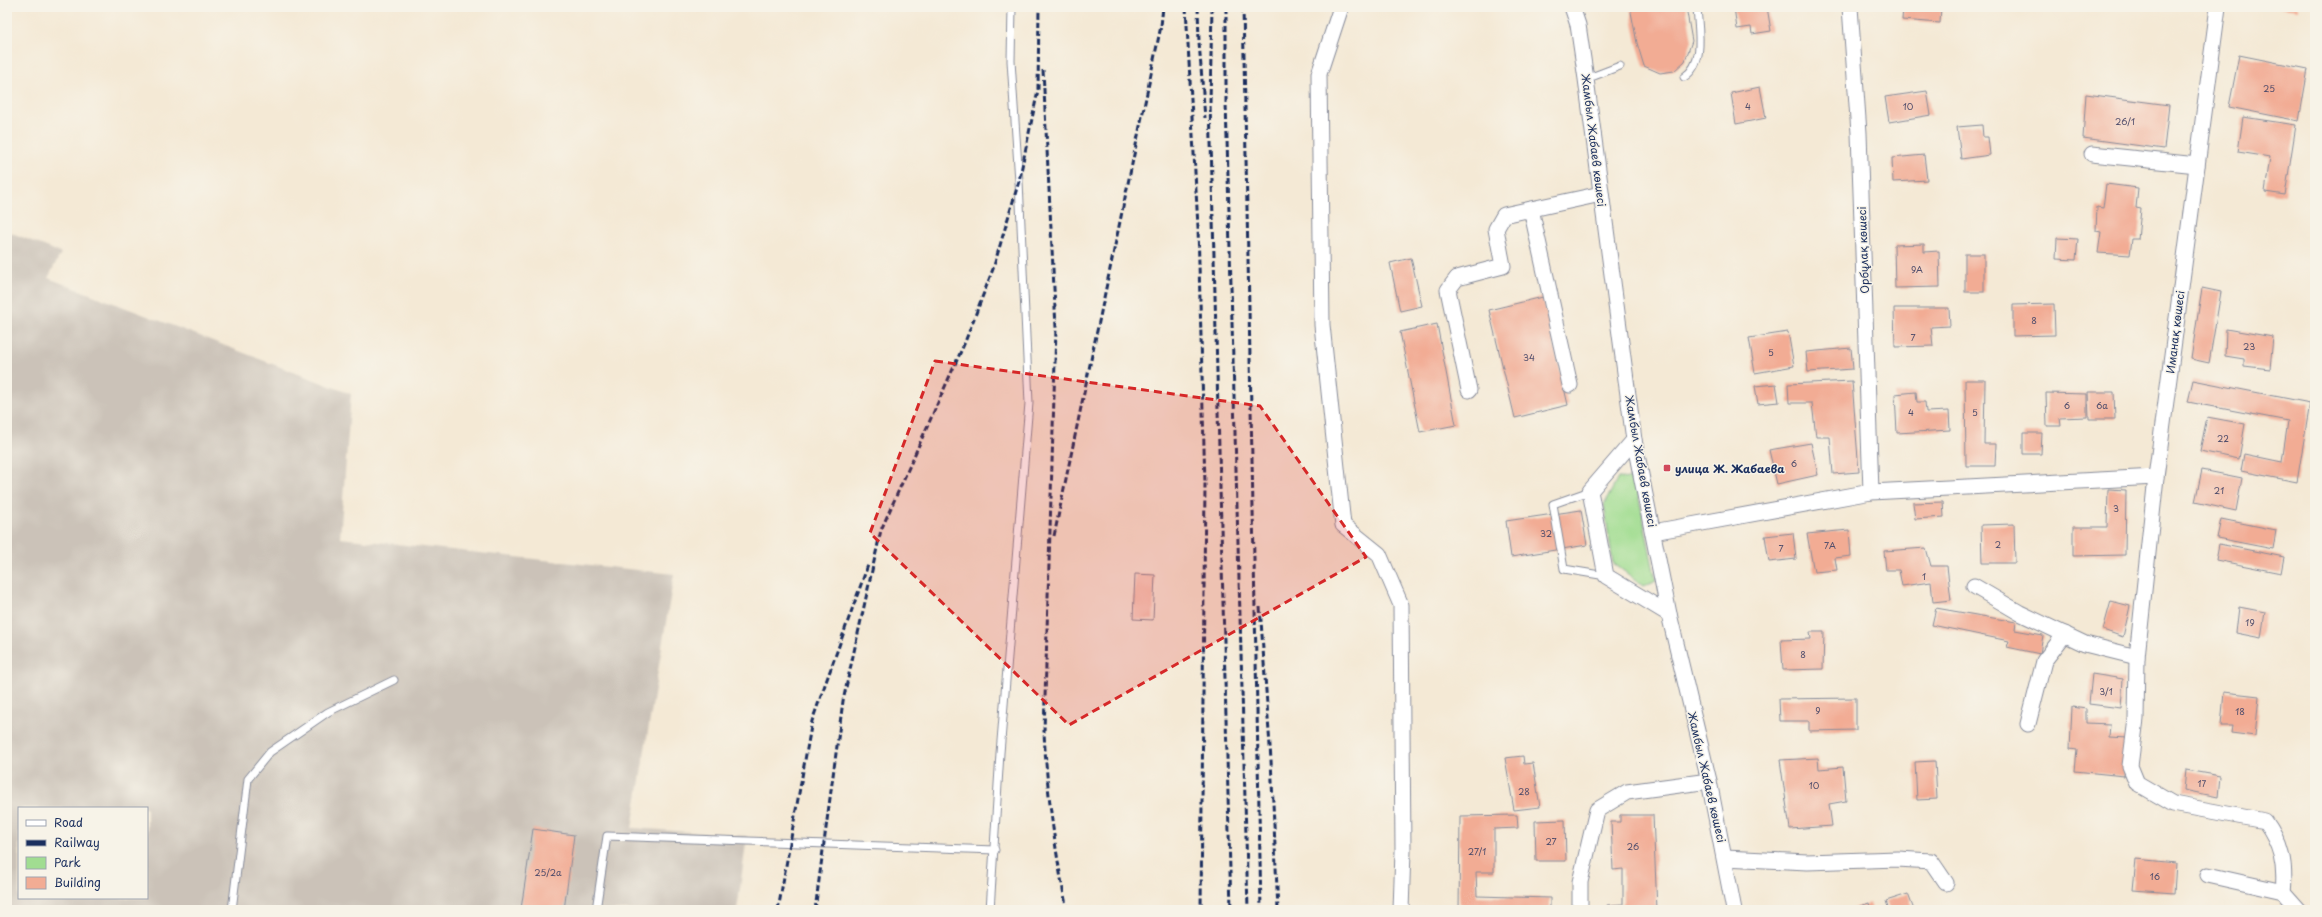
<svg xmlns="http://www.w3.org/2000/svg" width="2322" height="917" viewBox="0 0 2322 917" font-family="'Playpen Sans',sans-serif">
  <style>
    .industrial { fill: #cbc2b8; fill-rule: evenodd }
    .green { fill: #a1dd91; stroke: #5e8678 }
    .building { fill: #f2ac94 }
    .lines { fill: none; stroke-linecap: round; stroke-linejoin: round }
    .lane-casing { stroke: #888c9a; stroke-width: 9 }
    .street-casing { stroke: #888c9a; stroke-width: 17 }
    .lane { stroke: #fff; stroke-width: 7 }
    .street { stroke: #fff; stroke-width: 15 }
    .rail { stroke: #1b2f5e; stroke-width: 3; stroke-dasharray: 6 3; stroke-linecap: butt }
    .marked { fill: #d62828; fill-opacity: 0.2; stroke: #d62828; stroke-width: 3; stroke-dasharray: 8 5; stroke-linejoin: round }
    .poi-dot { fill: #d1495b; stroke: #f7f3e8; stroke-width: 1.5 }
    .labels { text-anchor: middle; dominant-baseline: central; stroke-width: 3; stroke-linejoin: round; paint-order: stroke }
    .number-label { font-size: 9px; fill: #514e6c }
    .street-label { font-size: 11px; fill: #1b2f5e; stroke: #f7f3e8 }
    .poi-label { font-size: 11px; font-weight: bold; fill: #1b2f5e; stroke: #f7f3e8; text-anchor: start }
  </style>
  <rect width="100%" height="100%" fill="#f7f3e8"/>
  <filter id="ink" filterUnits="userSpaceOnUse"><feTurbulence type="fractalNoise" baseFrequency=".025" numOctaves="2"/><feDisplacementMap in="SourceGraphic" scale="8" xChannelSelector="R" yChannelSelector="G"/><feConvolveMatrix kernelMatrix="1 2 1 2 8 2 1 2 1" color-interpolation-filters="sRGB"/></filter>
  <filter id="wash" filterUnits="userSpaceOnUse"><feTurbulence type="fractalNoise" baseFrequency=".012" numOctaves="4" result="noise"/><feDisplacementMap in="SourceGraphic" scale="16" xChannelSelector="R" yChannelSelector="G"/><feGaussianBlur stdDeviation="0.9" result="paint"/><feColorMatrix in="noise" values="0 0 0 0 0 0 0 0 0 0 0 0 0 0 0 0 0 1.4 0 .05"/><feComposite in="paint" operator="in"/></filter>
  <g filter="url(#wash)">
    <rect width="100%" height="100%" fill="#f4e9d5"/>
    <!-- industrial -->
    <path class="industrial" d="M 7,231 L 61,253 L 48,278 L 351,394 L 340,538 L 674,574 L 632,828 L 747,836 L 737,910 L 7,910 ZM 19,808 L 147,808 L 147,898 L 19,898 Z"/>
    <!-- green -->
    <polygon class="green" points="1618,478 1635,479 1656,581 1644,586 1613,563 1604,505"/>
    <g id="blocks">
      <!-- building -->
      <g class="building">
        <polygon points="1630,7 1686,7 1692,41 1685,61 1674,71 1660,73 1644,66 1637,43"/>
        <polygon points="1734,7 1767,7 1771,31 1752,34 1751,27 1737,29"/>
        <polygon points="1903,7 1941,7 1940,23 1902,20"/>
        <polygon points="2282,7 2298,7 2298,10 2282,8"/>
        <polygon points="2239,55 2308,69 2299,121 2229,107"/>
        <polygon points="1760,87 1766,118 1736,124 1731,93"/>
        <polygon points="1927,91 1931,115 1889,122 1885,97"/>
        <polygon points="2086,94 2169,105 2164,149 2083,138"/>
        <polygon points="2243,117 2296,125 2285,195 2265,192 2270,157 2238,152"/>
        <polygon points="1982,125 1983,137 1988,137 1990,155 1961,159 1957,127"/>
        <polygon points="1924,155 1927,180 1893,182 1892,158"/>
        <polygon points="2106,184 2138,188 2136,208 2141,209 2138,239 2132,239 2130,255 2098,253 2101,232 2096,231 2097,207 2103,208"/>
        <polygon points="2057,238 2078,239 2076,260 2056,259"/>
        <polygon points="1924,244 1924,252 1939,251 1940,287 1895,288 1894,245"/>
        <rect x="1965" y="254" width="19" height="38"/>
        <polygon points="1411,258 1422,306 1400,311 1390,263"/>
        <polygon points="2202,288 2221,292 2209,363 2191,359"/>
        <polygon points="1543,297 1568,405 1515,418 1489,310"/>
        <polygon points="2054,304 2055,335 2013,336 2013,305"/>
        <polygon points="1894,308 1949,308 1950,326 1931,327 1933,346 1895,347"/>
        <polygon points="1437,324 1456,425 1420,432 1400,332"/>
        <polygon points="2226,329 2273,337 2270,369 2244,366 2244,359 2225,356"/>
        <polygon points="1788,332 1794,366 1755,373 1749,338"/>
        <polygon points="1851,348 1853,369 1808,372 1806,352"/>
        <polygon points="1965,380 1985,380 1984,444 1996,444 1995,466 1966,466"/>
        <polygon points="2193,380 2310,403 2297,482 2241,471 2244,454 2282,462 2288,421 2188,402"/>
        <polygon points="1852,381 1859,472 1833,474 1830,437 1816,437 1812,403 1789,403 1788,384"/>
        <polygon points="1776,384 1779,402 1758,404 1755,386"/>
        <polygon points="1916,392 1917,402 1925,402 1926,412 1949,411 1950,430 1897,433 1895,394"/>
        <polygon points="2088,392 2114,392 2115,419 2089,419"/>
        <polygon points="2046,393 2087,394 2087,417 2060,418 2061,426 2047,426"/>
        <polygon points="2207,417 2245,424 2239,459 2200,451"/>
        <polygon points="2023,433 2042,433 2041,454 2023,454"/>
        <polygon points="1811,443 1818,475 1777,484 1769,450"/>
        <polygon points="2202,470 2242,478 2236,511 2195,502"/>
        <polygon points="2108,489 2126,490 2125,555 2073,556 2073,527 2107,527"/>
        <polygon points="1943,502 1944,517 1915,519 1913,503"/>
        <polygon points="1581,510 1587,545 1511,557 1506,521"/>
        <polygon points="2221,519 2276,530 2273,549 2217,538"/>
        <polygon points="2014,524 2015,563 1982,563 1981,525"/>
        <polygon points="1849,530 1851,556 1835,558 1837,570 1814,572 1807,534"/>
        <polygon points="1793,533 1796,559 1769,562 1765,536"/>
        <polygon points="2219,544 2284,557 2281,573 2216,560"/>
        <polygon points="1926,548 1931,566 1947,566 1951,600 1933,602 1931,582 1902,586 1899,570 1886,570 1884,551"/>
        <polygon points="1135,574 1155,575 1153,620 1133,619"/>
        <polygon points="2111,601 2130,606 2123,637 2103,630"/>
        <polygon points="2239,607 2265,612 2261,638 2236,633"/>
        <polygon points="1936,608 2016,622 2015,630 2043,635 2040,654 2007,647 2009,641 1932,625"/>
        <polygon points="1810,632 1824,632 1823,669 1783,670 1781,640 1811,639"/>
        <polygon points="2092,674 2123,679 2121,708 2089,704"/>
        <polygon points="2224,692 2259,696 2255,736 2231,733 2232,726 2221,726"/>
        <polygon points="1856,698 1856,730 1809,731 1809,721 1780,721 1779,699"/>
        <polygon points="2072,707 2086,709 2086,723 2110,724 2109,737 2127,738 2124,776 2075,771 2077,750 2070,749"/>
        <polygon points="1523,756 1524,764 1533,763 1540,807 1514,810 1505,758"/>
        <polygon points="1818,758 1819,769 1843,767 1846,801 1829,804 1832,826 1790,829 1780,760"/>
        <polygon points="1935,761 1937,799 1917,800 1915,762"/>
        <polygon points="2186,770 2220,776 2218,797 2184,790"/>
        <polygon points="1517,815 1518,828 1494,829 1494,872 1476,872 1477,896 1550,898 1550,910 1459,910 1460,816"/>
        <polygon points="1620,815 1653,815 1657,910 1608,910 1607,905 1623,904 1623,869 1613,870 1611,822 1620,822"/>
        <polygon points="1565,820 1566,861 1536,861 1535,821"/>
        <polygon points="533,829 574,835 564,910 521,909"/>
        <polygon points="2136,859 2176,863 2174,893 2133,890"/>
        <polygon points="1908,894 1914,910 1889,910 1886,901"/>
        <polygon points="1869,903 1871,910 1849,910"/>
      </g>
    </g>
  </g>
  <g filter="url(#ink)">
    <use href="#blocks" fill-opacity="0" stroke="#888c9a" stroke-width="1"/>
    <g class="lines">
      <!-- lane casing -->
      <g class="lane-casing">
        <g id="lane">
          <path d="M 1684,77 C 1706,63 1698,29 1697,7"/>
          <polyline points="1586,79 1620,66"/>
          <polyline points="1590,491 1553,504 1564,569 1606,576"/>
          <polyline points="232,910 248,779 270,752 328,712 394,680"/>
          <polyline points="596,910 607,836 995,850"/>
          <polyline points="990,910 1000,753 1029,403 1019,181 1011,61 1012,7"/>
        </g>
      </g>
      <!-- street casing -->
      <g class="street-casing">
        <g id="street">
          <polyline points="1341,7 1319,74 1322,325 1343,525 1379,554 1401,605 1403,851 1401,910"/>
          <polyline points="1572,7 1578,25 1586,79 1634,440 1669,614 1709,781 1734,910"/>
          <polyline points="1850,7 1859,133 1871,492"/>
          <path d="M 2218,7 L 2156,477 L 2137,657 L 2136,719 L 2130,766 L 2137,783 L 2173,804 L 2265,821 C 2281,843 2286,864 2283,892"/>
          <polyline points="2092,154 2197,165"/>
          <polyline points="1531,209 1570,385"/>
          <polyline points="1469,390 1448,290 1457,278 1503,266 1496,229 1504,215 1601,194"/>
          <polyline points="1634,440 1590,491 1606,576 1669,614"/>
          <polyline points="1653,532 1871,492 2156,477"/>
          <polyline points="1974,586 2020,613 2085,644 2137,657"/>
          <polyline points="2028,724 2044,661 2065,634"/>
          <polyline points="1725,858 1807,862 1898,859 1931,861 1946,883"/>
          <polyline points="2208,875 2283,892 2299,910"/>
          <polyline points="1580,910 1580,882 1597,810 1627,792 1709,781"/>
        </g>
      </g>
      <!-- lane -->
      <use href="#lane" class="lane"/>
      <!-- street -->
      <use href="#street" class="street"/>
      <!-- rail -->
      <g class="rail">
        <polyline points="1186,7 1198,227 1205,484 1201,910"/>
        <polyline points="1198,7 1199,42 1205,118"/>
        <polyline points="1212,7 1210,103 1231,910"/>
        <polyline points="1226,7 1226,102 1248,910"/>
        <polyline points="1243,7 1261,910"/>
        <path d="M 1043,70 L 1056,328 L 1044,732 C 1047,792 1055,851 1067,910"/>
        <polyline points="1054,536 1161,26 1163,7"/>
        <polyline points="1260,607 1271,760 1278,910"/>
        <polyline points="778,910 812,721 868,565"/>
        <polyline points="815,910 843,701 881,530 965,342 993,269 1019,181 1038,90 1039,7"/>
      </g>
    </g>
  </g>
  <!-- marked area -->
  <path class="marked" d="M 935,361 L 1260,406 L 1366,557 L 1069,725 L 870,533 Z"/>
  <!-- markers -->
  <rect class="poi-dot" x="1663" y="464" width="8" height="8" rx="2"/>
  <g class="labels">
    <!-- number labels -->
    <g class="number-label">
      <text x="2269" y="88">25</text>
      <text x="1748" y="106">4</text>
      <text x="1908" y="106">10</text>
      <text x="2125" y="121">26/1</text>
      <text x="1917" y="269">9А</text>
      <text x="2034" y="320">8</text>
      <text x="1913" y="337">7</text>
      <text x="2249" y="346">23</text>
      <text x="1771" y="352">5</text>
      <text x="1529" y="357">34</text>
      <text x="2067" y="405">6</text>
      <text x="2102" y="405">6а</text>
      <text x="1911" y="412">4</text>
      <text x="1975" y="412">5</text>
      <text x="2223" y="438">22</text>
      <text x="1794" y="463">6</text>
      <text x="2219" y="490">21</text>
      <text x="2116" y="508">3</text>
      <text x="1546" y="533">32</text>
      <text x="1998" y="544">2</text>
      <text x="1830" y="545">7А</text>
      <text x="1781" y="548">7</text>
      <text x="1924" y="576">1</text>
      <text x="2250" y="622">19</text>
      <text x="1803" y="654">8</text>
      <text x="2106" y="691">3/1</text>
      <text x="1818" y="710">9</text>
      <text x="2240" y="711">18</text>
      <text x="2202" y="783">17</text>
      <text x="1814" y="785">10</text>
      <text x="1524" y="791">28</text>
      <text x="1551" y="841">27</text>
      <text x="1633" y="846">26</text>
      <text x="1477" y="851">27/1</text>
      <text x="548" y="872">25/2а</text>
      <text x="2155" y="876">16</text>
    </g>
    <!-- street labels -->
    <g class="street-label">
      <text transform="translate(1594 140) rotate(83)">Жамбыл Жабаев көшесі</text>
      <text transform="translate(1863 250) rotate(-92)">Орбұлақ көшесі</text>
      <text transform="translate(2175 332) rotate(-83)">Иманақ көшесі</text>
      <text transform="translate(1641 461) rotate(80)">Жамбыл Жабаев көшесі</text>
      <text transform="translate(1707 777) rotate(77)">Жамбыл Жабаев көшесі</text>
    </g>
    <!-- poi labels -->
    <g class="poi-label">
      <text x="1675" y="468">улица Ж. Жабаева</text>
    </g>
  </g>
  <!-- margin -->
  <rect width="2322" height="917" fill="none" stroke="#f7f3e8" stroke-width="24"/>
  <!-- legend -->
  <rect x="18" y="807" width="130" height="92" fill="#f7f3e8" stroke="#9fa5b1"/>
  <rect x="26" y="820" width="20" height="6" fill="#ffffff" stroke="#9fa5b1"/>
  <text x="54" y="827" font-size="12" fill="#1b2f5e">Road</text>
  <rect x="26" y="840" width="20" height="6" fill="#1b2f5e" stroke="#9fa5b1"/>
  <text x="54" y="847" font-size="12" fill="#1b2f5e">Railway</text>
  <rect x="26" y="857" width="20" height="12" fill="#a1dd91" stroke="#9fa5b1"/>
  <text x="54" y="867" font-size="12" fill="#1b2f5e">Park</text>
  <rect x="26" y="877" width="20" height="12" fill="#f2ac94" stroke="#9fa5b1"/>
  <text x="54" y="887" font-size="12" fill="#1b2f5e">Building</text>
</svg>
